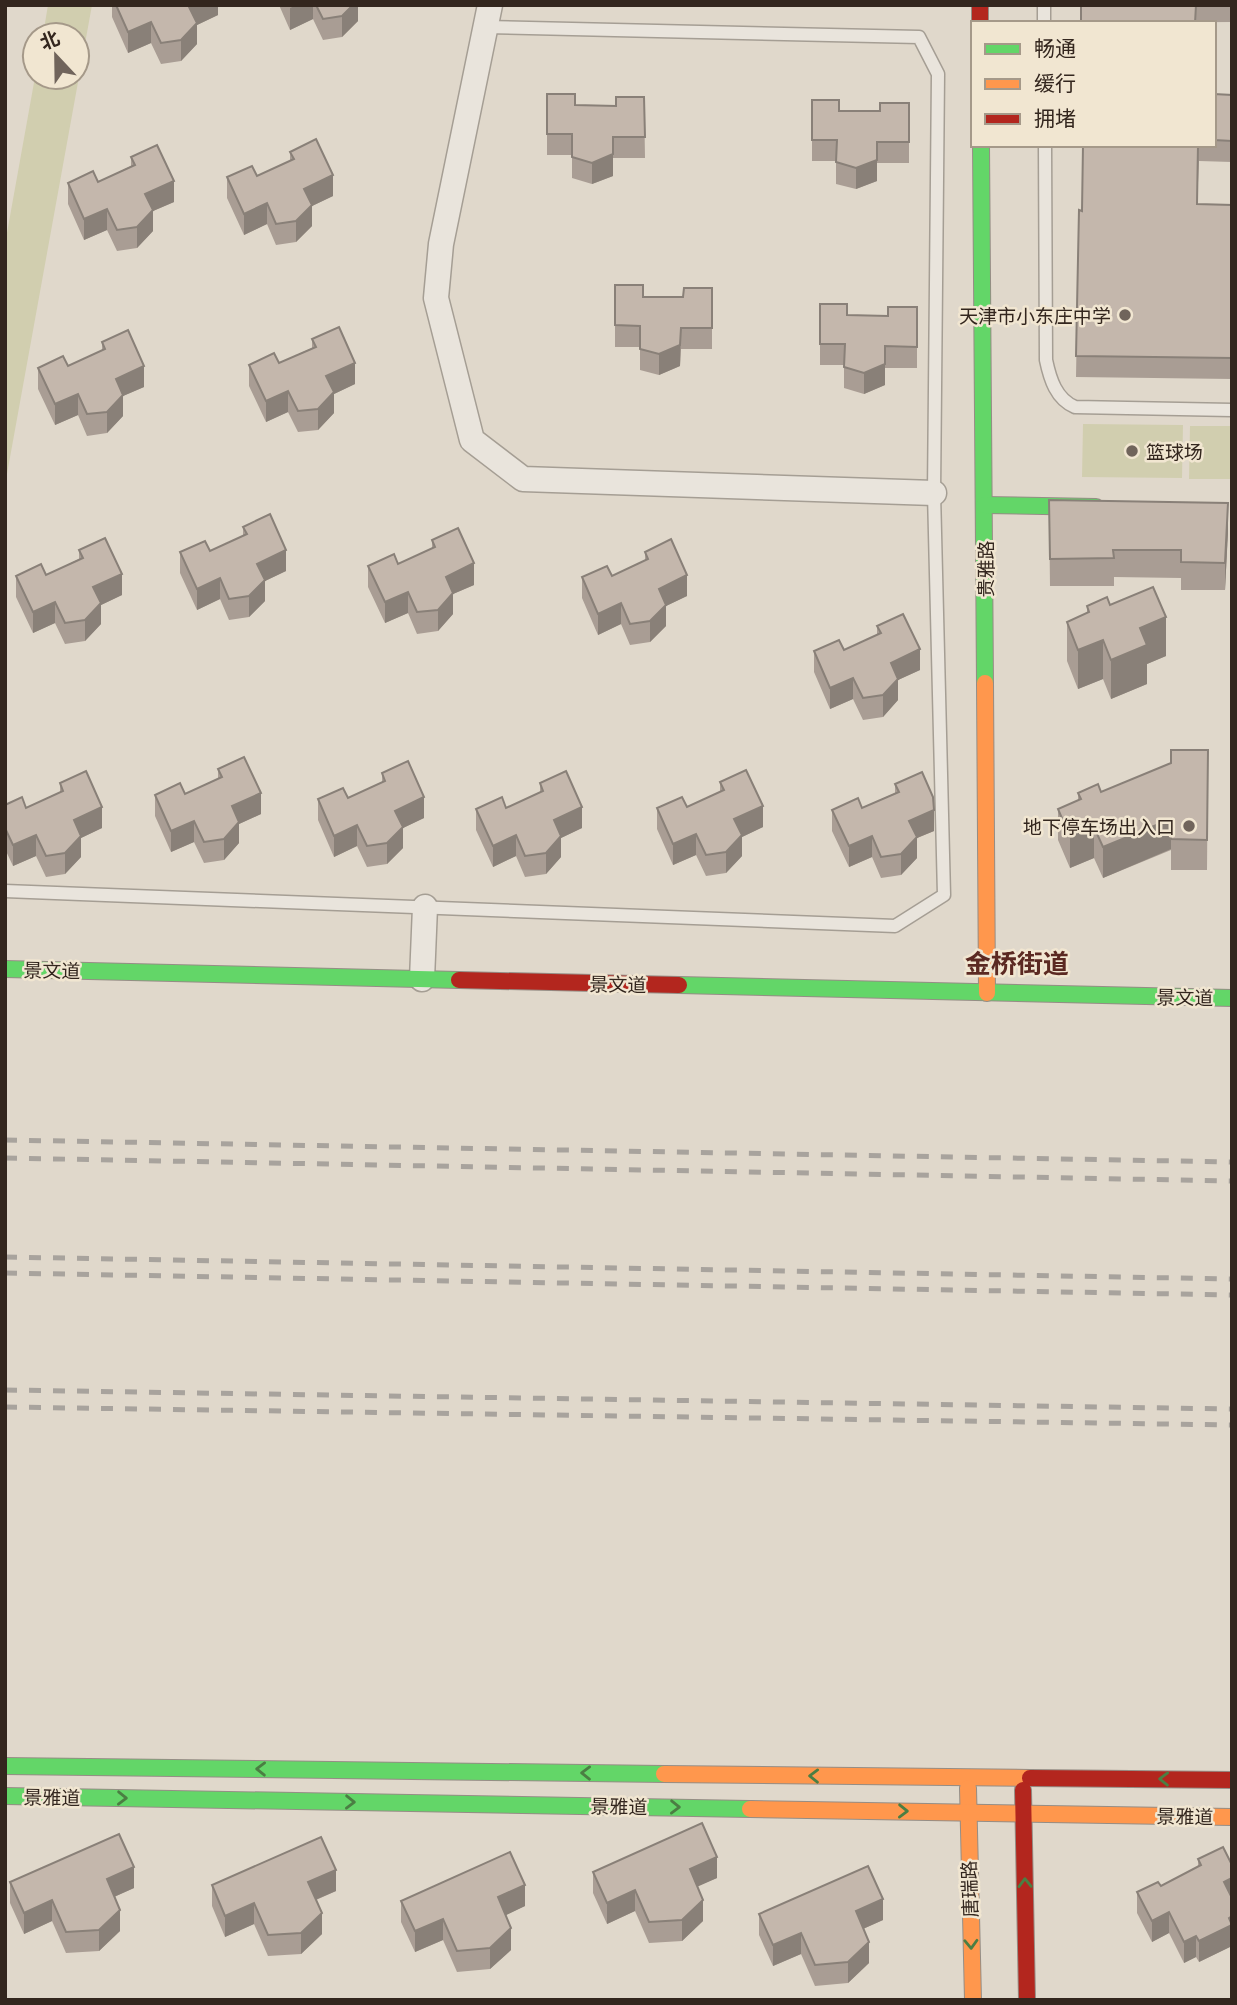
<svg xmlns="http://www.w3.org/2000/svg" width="1237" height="2005" viewBox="0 0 1237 2005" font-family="'PT Serif','Noto Sans SC',serif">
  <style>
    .green { fill: #d1ceaf }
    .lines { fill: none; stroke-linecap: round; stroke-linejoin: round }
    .lane-casing { stroke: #a59e94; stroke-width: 15 }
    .street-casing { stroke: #a59e94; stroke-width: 27 }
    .fast-casing { stroke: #958d85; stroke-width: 18 }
    .slow-casing { stroke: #958d85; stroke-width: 18 }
    .jam-casing { stroke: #958d85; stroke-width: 18 }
    .lane { stroke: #e9e4dc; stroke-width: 12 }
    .street { stroke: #e9e4dc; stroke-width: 24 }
    .fast { stroke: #63d668; stroke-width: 16 }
    .slow { stroke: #ff974d; stroke-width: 16 }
    .jam { stroke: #b3261e; stroke-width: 16 }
    .rail { stroke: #a8a39d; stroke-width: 5; stroke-dasharray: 12 12; stroke-linecap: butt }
    .wall { fill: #a99d94 }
    .shaded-wall { fill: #898078 }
    .building { fill: #c4b7ac; stroke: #898078; stroke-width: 2 }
    .oneway { stroke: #4b7e43 }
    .poi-dot { fill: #70645b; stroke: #f1e6d1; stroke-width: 2.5 }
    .labels { text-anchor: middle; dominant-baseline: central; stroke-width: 5; stroke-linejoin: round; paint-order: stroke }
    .poi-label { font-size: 19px; fill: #33261e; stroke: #f1e6d1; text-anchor: end }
    .street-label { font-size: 19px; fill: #33261e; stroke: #f1e6d1 }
    .district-label { font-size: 26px; font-weight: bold; fill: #5b2922; stroke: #f1e6d1 }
  </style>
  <rect width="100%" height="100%" fill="#e0d8cb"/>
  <!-- green -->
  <g class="green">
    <polygon points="48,5 92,5 5,485 5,244 35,77 77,77 77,35 43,35"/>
    <polygon points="1083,424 1183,425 1182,478 1082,477"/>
    <polygon points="1190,426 1232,426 1232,479 1189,479"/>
  </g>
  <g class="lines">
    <!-- lane casing -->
    <g class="lane-casing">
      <g id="lane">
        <polyline points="1044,5 1044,23"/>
        <path d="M 1045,145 L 1046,360 C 1050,379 1056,399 1075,407 L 1232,410"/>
        <polyline points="5,891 895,926 944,895 934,493 938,74 919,37 485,27"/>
      </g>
    </g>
    <!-- street casing -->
    <g class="street-casing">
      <g id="street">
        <polyline points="490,5 441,244 436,298 472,440 523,479 934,493"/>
        <polyline points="422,979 425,907"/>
      </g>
    </g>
    <!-- fast casing -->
    <g class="fast-casing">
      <g id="fast">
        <polyline points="981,145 985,683"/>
        <polyline points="984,505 1096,507"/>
        <polyline points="5,969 459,980"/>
        <polyline points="679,985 1232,998"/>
        <polyline points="5,1766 664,1774"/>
        <polyline points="5,1796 750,1809"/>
      </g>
    </g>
    <!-- slow casing -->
    <g class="slow-casing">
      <g id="slow">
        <polyline points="985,683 987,993"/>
        <polyline points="664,1774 1030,1778"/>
        <polyline points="968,1788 973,2000"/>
        <polyline points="750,1809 1232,1817"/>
      </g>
    </g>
    <!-- jam casing -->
    <g class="jam-casing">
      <g id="jam">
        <polyline points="980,5 980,23"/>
        <polyline points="459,980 679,985"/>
        <polyline points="1030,1778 1232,1780"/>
        <polyline points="1023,1790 1027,2000"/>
      </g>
    </g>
    <!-- lane -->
    <use href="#lane" class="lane"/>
    <!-- street -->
    <use href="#street" class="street"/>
    <!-- fast -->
    <use href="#fast" class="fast"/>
    <!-- slow -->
    <use href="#slow" class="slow"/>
    <!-- jam -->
    <use href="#jam" class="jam"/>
    <!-- rail -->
    <g class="rail">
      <polyline points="5,1140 1232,1162"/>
      <polyline points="5,1158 1232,1181"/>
      <polyline points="5,1257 1232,1279"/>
      <polyline points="5,1273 1232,1295"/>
      <polyline points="5,1390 1232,1409"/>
      <polyline points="5,1407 1232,1425"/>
    </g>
  </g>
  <!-- wall -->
  <g class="wall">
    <polygon points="112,5 218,5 218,15 197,25 197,44 181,61 161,64 151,43 128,53 112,17"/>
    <polygon points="279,5 358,5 358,21 342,37 323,40 313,19 290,30"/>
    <polygon points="1081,5 1232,5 1232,22 1081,23"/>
    <polygon points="547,94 575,105 616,106 644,97 645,158 613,158 613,176 592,184 572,178 572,155 547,155"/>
    <polygon points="1214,94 1232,95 1232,162 1199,161 1197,204 1232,205 1232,379 1076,377 1079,210 1082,211 1083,145 1214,145"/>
    <polygon points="812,100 839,111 880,111 909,103 909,163 877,163 877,181 856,189 836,184 836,161 812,161"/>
    <polygon points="290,152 333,196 312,206 312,226 296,242 276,245 267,224 244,235 227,198 227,177 257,176 290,161"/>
    <polygon points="131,157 174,202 153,211 153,231 137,248 117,251 107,230 84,240 68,204 68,183 98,182 131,166"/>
    <polygon points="615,285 643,297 683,297 712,288 712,349 681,349 680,366 659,375 640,370 640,347 615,347"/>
    <polygon points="820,304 847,315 888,316 917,307 917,368 885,368 885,385 864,394 844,388 844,365 820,365"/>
    <polygon points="312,339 355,384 334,394 334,413 318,430 298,432 288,412 266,422 249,386 249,365 279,363 312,348"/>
    <polygon points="102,342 144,387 123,396 123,416 107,433 87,436 78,415 55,425 38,389 38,368 68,366 102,351"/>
    <polygon points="1049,500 1228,531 1225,590 1181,590 1181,578 1114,577 1114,586 1050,586"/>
    <polygon points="243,527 286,571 265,581 265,601 249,617 229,620 220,599 197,610 180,573 180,552 210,551 243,536"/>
    <polygon points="432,540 474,585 453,594 453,614 438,631 417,634 408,613 385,623 368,587 368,566 398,564 432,549"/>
    <polygon points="79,550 122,595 101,605 101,624 85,641 65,644 55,623 33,633 16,597 16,576 46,575 79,559"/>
    <polygon points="645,552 687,596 666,606 666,626 650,642 630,645 621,624 598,635 582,598 582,577 612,576 645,561"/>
    <polygon points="1110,605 1166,656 1147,664 1147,684 1111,699 1103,679 1078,689 1067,661 1067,622 1087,613 1087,606"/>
    <polygon points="877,626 920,670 898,680 898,700 883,717 863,720 853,699 830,709 814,672 814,651 844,650 877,635"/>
    <polygon points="1208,750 1207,870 1171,870 1171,850 1103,878 1094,858 1070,868 1058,840 1058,809 1078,800 1078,793 1101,792"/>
    <polygon points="218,769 261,814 239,824 239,843 224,860 204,863 194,842 171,852 155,816 155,795 185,794 218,779"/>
    <polygon points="382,773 424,818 403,828 403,848 387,864 367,867 357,846 334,857 318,820 318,799 348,798 382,783"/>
    <polygon points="720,782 763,827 742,837 742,856 726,873 706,876 696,855 673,865 657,829 657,808 687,807 720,792"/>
    <polygon points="60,783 102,828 81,838 81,857 65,874 46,877 36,856 13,866 5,849 5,805 26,808 60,792"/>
    <polygon points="540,783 582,828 561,838 561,857 546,874 525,877 516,856 493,867 476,830 476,809 506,808 540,793"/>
    <polygon points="895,784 934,831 917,838 917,858 901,875 881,878 872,857 849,867 832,831 832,810 862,808 895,793"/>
    <polygon points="1198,1859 1232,1865 1232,1946 1199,1962 1196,1957 1184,1963 1169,1933 1152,1942 1137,1913 1137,1892 1161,1886 1198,1867"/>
    <polygon points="593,1872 717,1878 697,1886 703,1921 682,1941 649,1943 635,1911 607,1924 593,1893"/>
    <polygon points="10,1882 134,1888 114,1897 120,1931 99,1951 66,1953 52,1921 24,1934 10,1903"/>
    <polygon points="212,1885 336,1891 316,1900 322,1934 301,1954 268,1956 254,1924 225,1937 212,1906"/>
    <polygon points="401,1901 525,1906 505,1915 511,1950 490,1969 457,1972 443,1940 415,1952 401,1922"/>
    <polygon points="759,1914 883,1920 863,1929 869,1963 848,1983 815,1986 801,1954 773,1966 759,1935"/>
  </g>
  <!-- shaded-wall -->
  <g class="shaded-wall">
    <polygon points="193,5 218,5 218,15 197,25 197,44 181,61 181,40 189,7"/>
    <polygon points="297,5 313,5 313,19 290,30 290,8"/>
    <polygon points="353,5 358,5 358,21 342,37 342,16"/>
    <polygon points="151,22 151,43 128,53 128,32"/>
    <polygon points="877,142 877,181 856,189 856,168"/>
    <polygon points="613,154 613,176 592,184 592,163"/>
    <polygon points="333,175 333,196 312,206 312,226 296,242 296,221 304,189"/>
    <polygon points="174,181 174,202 153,211 153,231 137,248 137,227 145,194"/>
    <polygon points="267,203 267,224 244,235 244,214"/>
    <polygon points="107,209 107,230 84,240 84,219"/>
    <polygon points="681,328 680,366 659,375 659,354"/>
    <polygon points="355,363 355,384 334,394 334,413 318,430 318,409 326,376"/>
    <polygon points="885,364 885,385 864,394 864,373"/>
    <polygon points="144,366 144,387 123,396 123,416 107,433 107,412 116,379"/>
    <polygon points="288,391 288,412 266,422 266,401"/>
    <polygon points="78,394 78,415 55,425 55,404"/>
    <polygon points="1228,503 1228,531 1225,590 1225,563"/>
    <polygon points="286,550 286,571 265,581 265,601 249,617 249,596 257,564"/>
    <polygon points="474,563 474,585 453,594 453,614 438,631 438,610 446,577"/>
    <polygon points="122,574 122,595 101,605 101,624 85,641 85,620 93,587"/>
    <polygon points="687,575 687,596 666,606 666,626 650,642 650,621 659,589"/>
    <polygon points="220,578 220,599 197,610 197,589"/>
    <polygon points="408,592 408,613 385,623 385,602"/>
    <polygon points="55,602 55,623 33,633 33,612"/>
    <polygon points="621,603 621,624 598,635 598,614"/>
    <polygon points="1166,617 1166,656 1147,664 1147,684 1111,699 1111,660 1140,628"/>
    <polygon points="1103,640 1103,679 1078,689 1078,650"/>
    <polygon points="920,649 920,670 898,680 898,700 883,717 883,695 891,663"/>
    <polygon points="853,678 853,699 830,709 830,688"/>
    <polygon points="261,793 261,814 239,824 239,843 224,860 224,839 232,806"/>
    <polygon points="424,797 424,818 403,828 403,848 387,864 387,843 395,811"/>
    <polygon points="763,806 763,827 742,837 742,856 726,873 726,852 734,819"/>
    <polygon points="102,807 102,828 81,838 81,857 65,874 65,853 74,820"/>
    <polygon points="582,807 582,828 561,838 561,857 546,874 546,853 554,820"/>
    <polygon points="934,810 934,831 917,838 917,858 901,875 901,854 909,821"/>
    <polygon points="1171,819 1171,849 1103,878 1103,847"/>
    <polygon points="194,821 194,842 171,852 171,831"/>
    <polygon points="357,825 357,846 334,857 334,836"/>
    <polygon points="1094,827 1094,858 1070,868 1070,837"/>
    <polygon points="696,834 696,855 673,865 673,844"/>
    <polygon points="36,835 36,856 13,866 13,845"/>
    <polygon points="516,835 516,856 493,867 493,846"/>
    <polygon points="872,836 872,857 849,867 849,846"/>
    <polygon points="717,1857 717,1878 690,1890 690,1869"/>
    <polygon points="134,1867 134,1888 107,1900 107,1879"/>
    <polygon points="336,1870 336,1891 308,1903 308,1882"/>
    <polygon points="1232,1878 1232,1899 1224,1882"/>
    <polygon points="525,1885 525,1906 498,1919 498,1897"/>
    <polygon points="635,1890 635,1911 607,1924 607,1903"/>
    <polygon points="883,1899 883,1920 856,1932 856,1911"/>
    <polygon points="52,1900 52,1921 24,1934 24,1913"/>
    <polygon points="703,1900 703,1921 682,1941 682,1920"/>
    <polygon points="254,1903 254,1924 225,1937 225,1916"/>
    <polygon points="120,1910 120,1931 99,1951 99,1930"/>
    <polygon points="1169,1912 1169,1933 1152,1942 1152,1921"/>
    <polygon points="322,1913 322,1934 301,1954 301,1933"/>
    <polygon points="1232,1916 1232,1946 1199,1962 1199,1941"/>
    <polygon points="443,1919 443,1940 415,1952 415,1931"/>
    <polygon points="511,1928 511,1950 490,1969 490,1948"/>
    <polygon points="801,1933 801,1954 773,1966 773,1945"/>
    <polygon points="1196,1936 1196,1957 1184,1963 1184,1942"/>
    <polygon points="869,1942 869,1963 848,1983 848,1962"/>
  </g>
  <!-- building -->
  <g class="building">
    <polygon points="116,5 193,5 189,7 197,23 181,40 161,43 151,22 128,32"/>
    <polygon points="316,5 353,5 342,16 323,19"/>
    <polygon points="1081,5 1196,5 1195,23 1081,23"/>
    <polygon points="547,94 575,94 575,105 616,106 616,97 644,97 645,137 613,137 613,154 592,163 572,157 572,134 547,134"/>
    <polygon points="1214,94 1232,95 1232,141 1214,140"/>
    <polygon points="812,100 839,100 839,111 880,111 880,103 909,103 909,142 877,142 877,160 856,168 836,162 837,140 812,140"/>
    <polygon points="316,139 333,175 304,189 312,205 296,221 276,224 267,203 244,214 227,177 252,166 257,176 294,159 290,152"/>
    <polygon points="157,145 174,181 145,194 153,210 137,227 117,230 107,209 84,219 68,183 93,171 98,182 135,165 131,157"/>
    <polygon points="1083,145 1198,145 1197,204 1232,205 1232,358 1076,356 1079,210 1082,211"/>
    <polygon points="615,285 643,285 643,297 683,297 684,288 712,288 712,328 681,328 680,345 659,354 640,349 640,326 615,325"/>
    <polygon points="820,304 847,304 847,315 888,316 888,307 917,307 917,347 885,346 885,364 864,373 844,367 845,344 820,344"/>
    <polygon points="339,327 355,363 326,376 334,392 318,409 298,411 288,391 266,401 249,365 274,353 279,363 316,347 312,339"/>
    <polygon points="128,330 144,366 116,379 123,395 107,412 87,414 78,394 55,404 38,368 63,356 68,366 105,349 102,342"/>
    <polygon points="1049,500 1228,503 1225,563 1181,562 1181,550 1113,550 1114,558 1050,559"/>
    <polygon points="270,514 286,550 257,564 265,580 249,596 229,599 220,578 197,589 180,552 205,541 210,551 247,534 243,527"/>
    <polygon points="458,528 474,563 446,577 453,593 438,610 417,612 408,592 385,602 368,566 394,554 398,564 435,547 432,540"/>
    <polygon points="105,538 122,574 93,587 101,603 85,620 65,623 55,602 33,612 16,576 41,564 46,575 83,558 79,550"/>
    <polygon points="671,539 687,575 659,589 666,605 650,621 630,624 621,603 598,614 582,577 607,566 612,576 648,559 645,552"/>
    <polygon points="1153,587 1166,617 1140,628 1147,645 1111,660 1103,640 1078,650 1067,622 1089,612 1087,606 1107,597 1110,605"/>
    <polygon points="903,614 920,649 891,663 898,679 883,695 863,698 853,678 830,688 814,651 839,640 844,650 881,633 877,626"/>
    <polygon points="1171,750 1208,750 1207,840 1171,839 1171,819 1103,847 1094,827 1070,837 1058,809 1081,799 1078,793 1098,784 1101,792 1171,763"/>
    <polygon points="244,757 261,793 232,806 239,822 224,839 204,842 194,821 171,831 155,795 180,783 185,794 222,777 218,769"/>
    <polygon points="408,761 424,797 395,811 403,827 387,843 367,846 357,825 334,836 318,799 343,788 348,798 385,781 382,773"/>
    <polygon points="746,770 763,806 734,819 742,835 726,852 706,855 696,834 673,844 657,808 682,797 687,807 724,790 720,782"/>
    <polygon points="86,771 102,807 74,820 81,836 65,853 46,856 36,835 13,845 5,828 5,805 22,797 26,808 63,791 60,783"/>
    <polygon points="566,771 582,807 554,820 561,836 546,853 525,856 516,835 493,846 476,809 502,797 506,808 543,791 540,783"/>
    <polygon points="922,772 933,797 934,810 909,821 917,837 901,854 881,857 872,836 849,846 832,810 858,798 862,808 899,792 895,784"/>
    <polygon points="702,1823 717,1857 690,1869 703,1900 682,1920 649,1922 635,1890 607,1903 593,1872"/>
    <polygon points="119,1834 134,1867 107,1879 120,1910 99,1930 66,1932 52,1900 24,1913 10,1882"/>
    <polygon points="321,1837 336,1870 308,1882 322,1913 301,1933 268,1935 254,1903 225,1916 212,1885"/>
    <polygon points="1223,1847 1232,1865 1232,1878 1224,1882 1232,1898 1232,1916 1229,1918 1232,1925 1199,1941 1196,1936 1184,1942 1169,1912 1152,1921 1137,1892 1158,1882 1161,1886 1201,1865 1198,1859"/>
    <polygon points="510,1852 525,1885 498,1897 511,1928 490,1948 457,1951 443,1919 415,1931 401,1901"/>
    <polygon points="868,1866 883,1899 856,1911 869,1942 848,1962 815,1965 801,1933 773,1945 759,1914"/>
  </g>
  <!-- one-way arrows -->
  <defs><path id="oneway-chevron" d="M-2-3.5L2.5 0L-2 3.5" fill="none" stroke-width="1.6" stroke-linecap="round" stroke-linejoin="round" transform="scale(1.75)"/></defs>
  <g class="oneway">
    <use href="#oneway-chevron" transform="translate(261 1769) rotate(-179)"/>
    <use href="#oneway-chevron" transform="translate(586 1773) rotate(-179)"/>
    <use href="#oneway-chevron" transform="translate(814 1776) rotate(-179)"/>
    <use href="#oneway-chevron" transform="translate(1164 1779) rotate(-179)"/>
    <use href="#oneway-chevron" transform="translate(122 1798) rotate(1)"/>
    <use href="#oneway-chevron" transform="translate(350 1802) rotate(1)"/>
    <use href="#oneway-chevron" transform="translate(675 1807) rotate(1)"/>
    <use href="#oneway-chevron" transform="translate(903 1811) rotate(1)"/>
    <use href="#oneway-chevron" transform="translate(1025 1883) rotate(-91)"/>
    <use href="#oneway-chevron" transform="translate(971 1944) rotate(88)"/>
  </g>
  <!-- markers -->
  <g class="poi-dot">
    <circle cx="1125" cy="315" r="7"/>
    <circle cx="1132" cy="451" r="7"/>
    <circle cx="1189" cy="826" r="7"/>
  </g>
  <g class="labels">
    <!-- poi labels -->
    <g class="poi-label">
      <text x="1111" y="315">天津市小东庄中学</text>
      <text x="1146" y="451" text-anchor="start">篮球场</text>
      <text x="1175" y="826">地下停车场出入口</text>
    </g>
    <!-- street labels -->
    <g class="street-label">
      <text transform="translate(985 569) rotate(-90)">贵雅路</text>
      <text transform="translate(52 970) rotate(1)">景文道</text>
      <text transform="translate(618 984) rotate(1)">景文道</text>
      <text transform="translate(1185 997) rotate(1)">景文道</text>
      <text transform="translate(52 1797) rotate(1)">景雅道</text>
      <text transform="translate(619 1806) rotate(1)">景雅道</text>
      <text transform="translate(1185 1816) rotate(1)">景雅道</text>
      <text transform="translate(969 1889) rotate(-92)">唐瑞路</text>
    </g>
    <!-- district labels -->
    <g class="district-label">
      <text x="1017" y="963">金桥街道</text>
    </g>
  </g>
  <!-- border -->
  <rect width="1237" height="2005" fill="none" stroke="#33261e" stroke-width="14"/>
  <!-- legend -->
  <rect x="971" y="21" width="245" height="126" fill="#f1e6d1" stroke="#a59989" stroke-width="2"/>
  <rect x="985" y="44" width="35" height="10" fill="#63d668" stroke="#a59989" stroke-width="2"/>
  <text x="1034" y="56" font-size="21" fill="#33261e">畅通</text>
  <rect x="985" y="79" width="35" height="10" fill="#ff974d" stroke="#a59989" stroke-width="2"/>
  <text x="1034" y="91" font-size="21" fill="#33261e">缓行</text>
  <rect x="985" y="114" width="35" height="10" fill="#b3261e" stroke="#a59989" stroke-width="2"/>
  <text x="1034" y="126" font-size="21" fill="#33261e">拥堵</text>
  <!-- north arrow -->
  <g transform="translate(56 56) rotate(338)"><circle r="33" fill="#f1e6d1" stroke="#a59989" stroke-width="2"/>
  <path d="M0-5L12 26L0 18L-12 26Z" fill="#70645b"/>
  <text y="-10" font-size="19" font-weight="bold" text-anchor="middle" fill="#33261e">北</text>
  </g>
</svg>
